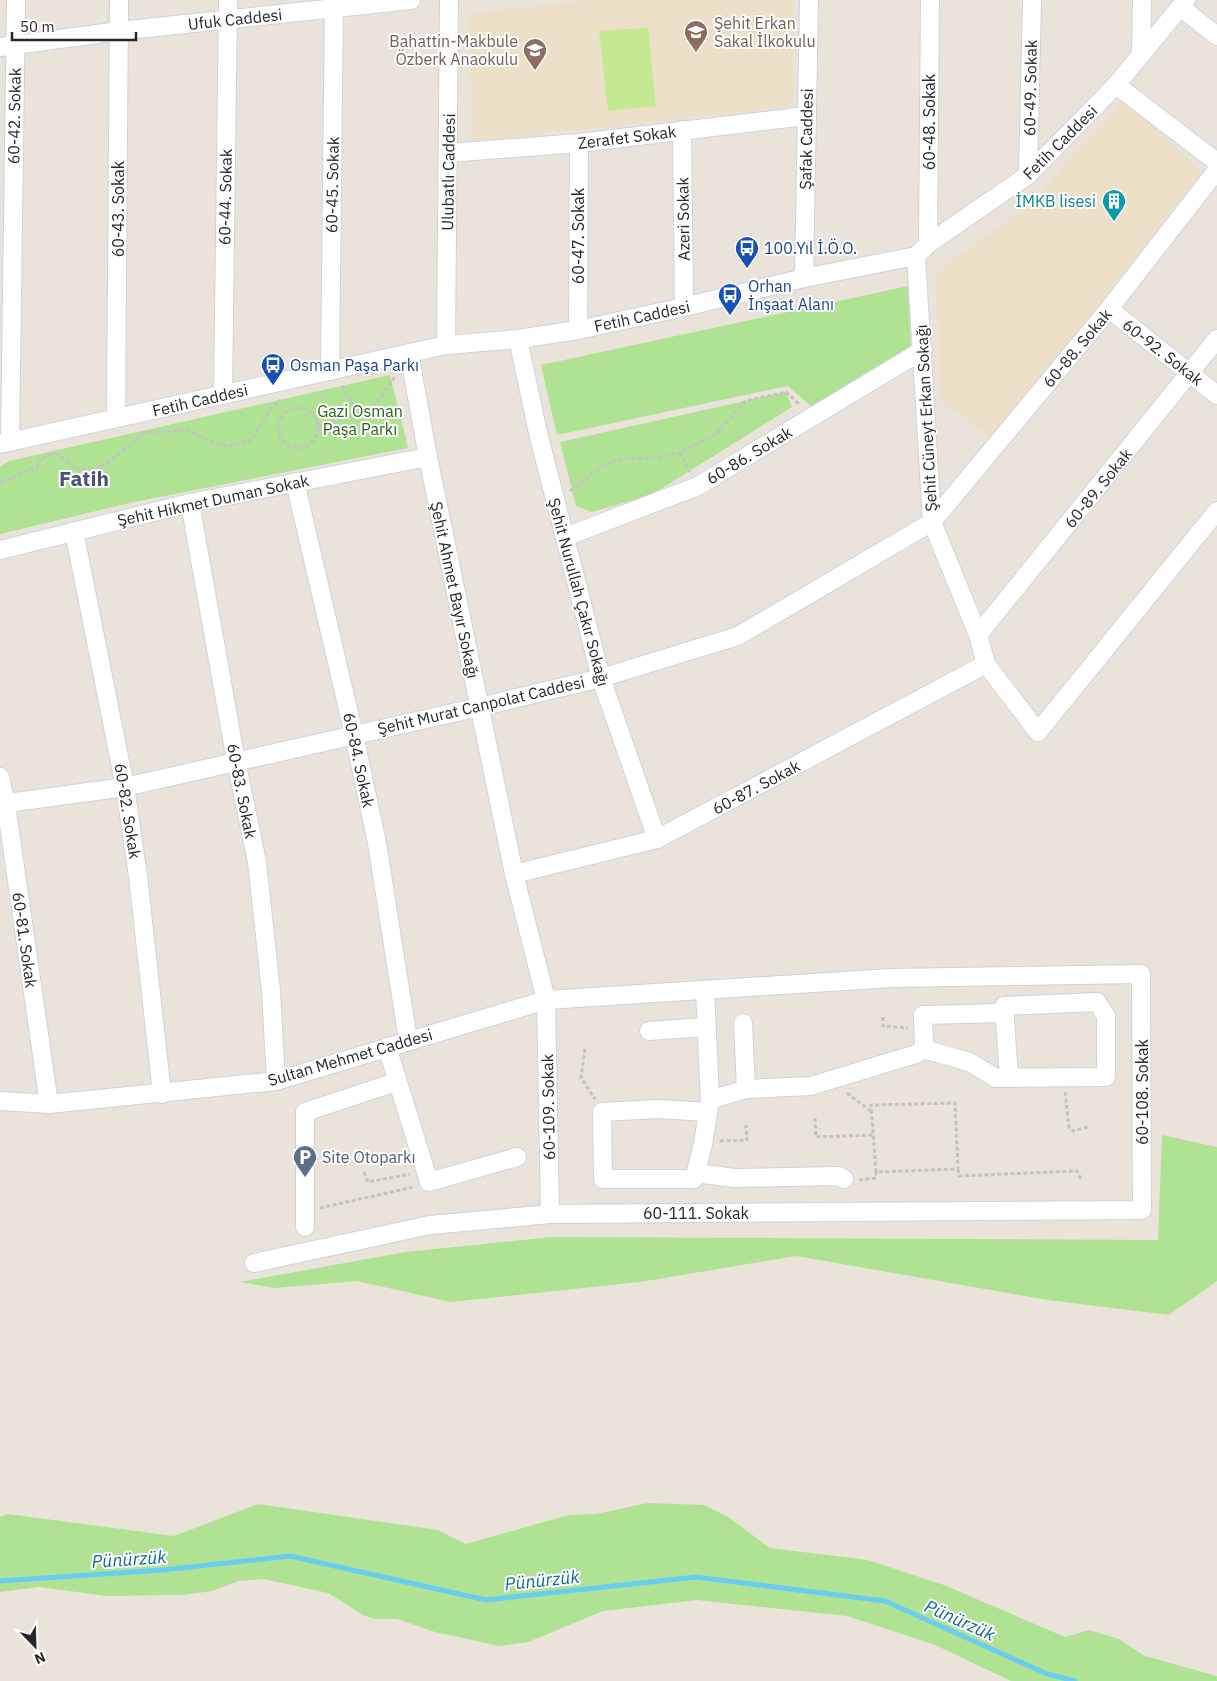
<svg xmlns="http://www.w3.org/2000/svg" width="1217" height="1681" viewBox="0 0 1217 1681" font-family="'IBM Plex Sans',sans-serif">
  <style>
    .education { fill: #ede0c8 }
    .green { fill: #b0e294 }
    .pitch { fill: #c4e990 }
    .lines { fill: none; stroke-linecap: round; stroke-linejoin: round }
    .stream { stroke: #6acdee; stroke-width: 5 }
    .minor-casing { stroke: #ced2e1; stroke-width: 20 }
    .path { stroke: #c3c3c3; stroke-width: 3; stroke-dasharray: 4 2.5; stroke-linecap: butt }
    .minor { stroke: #fff; stroke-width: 18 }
    .labels { text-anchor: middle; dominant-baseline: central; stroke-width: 4; stroke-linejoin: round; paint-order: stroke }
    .street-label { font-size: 16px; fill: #282828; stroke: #fff }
    .education-label { font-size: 16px; fill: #785e54; stroke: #fff; text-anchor: start }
    .culture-label { font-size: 16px; fill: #0d838f; stroke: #fff; text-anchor: end }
    .transit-label { font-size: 16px; fill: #164399; stroke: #fff; text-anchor: start }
    .park-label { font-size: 16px; fill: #296319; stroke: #fff }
    .service-label { font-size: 16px; fill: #4e5e75; stroke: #fff; text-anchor: start }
    .water-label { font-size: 18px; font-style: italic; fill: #0d6996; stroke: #fff }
    .district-label { font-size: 21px; font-weight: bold; fill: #485178; stroke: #fff }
  </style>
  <rect width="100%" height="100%" fill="#eae3d9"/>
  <!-- education -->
  <g class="education">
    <polygon points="593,0 794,0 793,106 472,142 469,14"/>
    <polygon points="1124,100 1202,172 994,440 939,399 937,272 1028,206"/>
  </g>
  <!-- green -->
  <g class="green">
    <polygon points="908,286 911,351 812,407 788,386 557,435 541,365"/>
    <polygon points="390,375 408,448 134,502 0,534 0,467 9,461"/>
    <polygon points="786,392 792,407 651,495 592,512 576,506 560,442"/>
    <polygon points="1162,1135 1217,1147 1217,1281 1169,1315 1048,1300 796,1256 640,1282 451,1302 357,1281 275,1288 240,1282 406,1252 552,1237 1158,1240"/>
    <polygon points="648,1503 704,1505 728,1517 770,1548 868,1560 944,1585 1065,1637 1089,1630 1119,1639 1145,1656 1217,1676 1217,1681 1011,1681 935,1645 847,1616 697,1600 603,1611 528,1642 500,1646 435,1632 397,1619 375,1619 363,1615 328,1593 264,1579 239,1581 212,1591 183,1595 107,1596 39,1587 0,1592 0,1517 8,1514 174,1536 258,1504 438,1530 466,1544 569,1515 596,1514"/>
  </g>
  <!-- pitch -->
  <polygon class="pitch" points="648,28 656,106 608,111 599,31"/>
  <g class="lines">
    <!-- stream -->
    <polyline class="stream" points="0,1581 163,1570 290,1556 486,1600 696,1577 885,1601 1047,1674 1075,1681"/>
    <!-- minor casing -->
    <g class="minor-casing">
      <g id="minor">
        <polyline points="1180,7 1217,36"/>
        <polyline points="0,47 119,31 411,0"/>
        <polyline points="1141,53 1142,0"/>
        <polyline points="1116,85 1217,162"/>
        <polyline points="682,130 684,307"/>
        <polyline points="448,153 579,143 806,116"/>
        <polyline points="1028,175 1032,0"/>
        <polyline points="928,244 930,0"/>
        <polyline points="916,256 932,522 978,635 986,664 1038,732 1217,511"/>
        <polyline points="804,278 809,0"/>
        <polyline points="1109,309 1217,395"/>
        <polyline points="578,330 579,143"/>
        <polyline points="518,339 538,433 601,678 657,839"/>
        <polyline points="446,345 449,0"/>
        <polyline points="409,353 428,457 514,874 546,1000 550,1214"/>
        <polyline points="330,371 334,0"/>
        <polyline points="223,395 228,0"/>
        <polyline points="116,418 119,0"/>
        <polyline points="10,442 16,0"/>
        <polyline points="0,444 446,345 518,339 578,330 684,307 804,278 916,256 928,244 1028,175 1116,85 1186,0"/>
        <polyline points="295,482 354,735 377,843 408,1040"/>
        <polyline points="190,503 236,761 257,862 271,991 276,1081"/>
        <polyline points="74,531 125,787 138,876 162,1094"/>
        <polyline points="565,537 698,486 923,350"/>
        <polyline points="0,550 190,503 428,457"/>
        <polyline points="978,635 1217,339"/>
        <polyline points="0,777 6,804 49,1104"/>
        <polyline points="0,804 125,787 479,707 601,678 738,636 932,522 1109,309 1217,170"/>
        <polyline points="514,874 657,839 986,664"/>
        <polyline points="705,990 710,1100 746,1089 811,1086 916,1054 924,1049 969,1062 996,1078 1106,1077 1106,1016 1097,1002 1004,1006 1009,1078"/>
        <polyline points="743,1023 746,1089"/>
        <polyline points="649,1031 706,1027"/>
        <polyline points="387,1047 429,1182 517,1157"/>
        <polyline points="924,1049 923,1015 1004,1013"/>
        <polyline points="0,1101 49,1104 276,1081 546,1000 891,978 1141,974 1142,1210 550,1214 430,1225 254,1263"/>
        <polyline points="707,1112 659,1109 602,1112 603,1179 694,1179 703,1144 710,1100"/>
        <polyline points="696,1173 734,1178 839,1176 844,1179"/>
        <polyline points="305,1227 305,1112 396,1082"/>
      </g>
    </g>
    <!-- path -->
    <g class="path">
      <polyline points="342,386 359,415"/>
      <circle cx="298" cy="428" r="20"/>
      <polyline points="319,427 373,408 396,375"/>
      <polyline points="680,453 690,472"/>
      <polyline points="0,483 37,467 41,458 55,453 78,469 95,470 115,457 144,433 189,430 208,441 230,446 251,440 272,407 281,400"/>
      <polyline points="570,491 594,472 617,459 653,458 680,453 718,432 745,401 786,392 800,405"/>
      <polyline points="883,1017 883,1026 908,1028"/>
      <polyline points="585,1049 581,1078 595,1099"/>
      <polyline points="1065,1092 1069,1127 1073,1131 1088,1127"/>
      <polyline points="847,1093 872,1112"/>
      <polyline points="815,1118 816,1137 874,1135"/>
      <polyline points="720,1141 747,1140 746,1125"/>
      <polyline points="958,1169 959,1176 1077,1171 1081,1179"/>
      <polyline points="364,1172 368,1182 410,1174"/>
      <polyline points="859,1180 876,1178 876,1172 958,1169 955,1103 871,1105 876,1172"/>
      <polyline points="320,1208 414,1187"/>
    </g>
    <!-- minor -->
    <use href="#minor" class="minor"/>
  </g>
  <!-- icons -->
  <defs>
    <g id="school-pin" transform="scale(1.25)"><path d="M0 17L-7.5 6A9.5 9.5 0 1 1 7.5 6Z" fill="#8d6e63" stroke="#fff"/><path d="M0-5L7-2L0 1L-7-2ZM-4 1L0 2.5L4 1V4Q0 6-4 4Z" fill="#fff"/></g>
    <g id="building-pin" transform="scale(1.25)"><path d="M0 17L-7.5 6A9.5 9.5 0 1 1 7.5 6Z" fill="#0f9aa8" stroke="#fff"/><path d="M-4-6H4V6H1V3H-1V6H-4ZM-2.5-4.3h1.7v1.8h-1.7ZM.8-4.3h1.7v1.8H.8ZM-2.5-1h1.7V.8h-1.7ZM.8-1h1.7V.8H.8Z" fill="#fff"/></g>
    <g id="bus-pin" transform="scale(1.25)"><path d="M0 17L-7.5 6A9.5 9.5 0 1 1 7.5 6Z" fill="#1a4fb4" stroke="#fff"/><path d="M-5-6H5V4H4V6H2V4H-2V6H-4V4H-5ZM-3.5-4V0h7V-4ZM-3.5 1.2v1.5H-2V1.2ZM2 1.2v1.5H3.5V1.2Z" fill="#fff"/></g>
    <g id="parking-pin" transform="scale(1.25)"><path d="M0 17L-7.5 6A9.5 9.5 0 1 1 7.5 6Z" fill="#5c6f8a" stroke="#fff"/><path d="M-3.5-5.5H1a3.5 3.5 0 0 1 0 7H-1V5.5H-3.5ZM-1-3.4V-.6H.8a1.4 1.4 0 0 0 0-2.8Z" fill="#fff"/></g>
  </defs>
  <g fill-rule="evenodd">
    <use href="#school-pin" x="696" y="32"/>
    <use href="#school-pin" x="535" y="50"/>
    <use href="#building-pin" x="1114" y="201"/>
    <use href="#bus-pin" x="747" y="248"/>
    <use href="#bus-pin" x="730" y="295"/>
    <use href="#bus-pin" x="273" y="365"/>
    <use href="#parking-pin" x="305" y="1157"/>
  </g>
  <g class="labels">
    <!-- street labels -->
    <g class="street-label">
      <text transform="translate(235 19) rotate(-6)">Ufuk Caddesi</text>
      <text transform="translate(1030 88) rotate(-89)">60-49. Sokak</text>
      <text transform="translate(14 116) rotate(-89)">60-42. Sokak</text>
      <text transform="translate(929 122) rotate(-90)">60-48. Sokak</text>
      <text transform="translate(627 137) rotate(-7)">Zerafet Sokak</text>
      <text transform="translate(806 139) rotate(-89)">Şafak Caddesi</text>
      <text transform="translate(1060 142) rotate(-45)">Fetih Caddesi</text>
      <text transform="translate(448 172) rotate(-89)">Ulubatlı Caddesi</text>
      <text transform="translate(332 185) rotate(-89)">60-45. Sokak</text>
      <text transform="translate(225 197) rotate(-89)">60-44. Sokak</text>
      <text transform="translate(118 209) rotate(-90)">60-43. Sokak</text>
      <text transform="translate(683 219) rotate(-91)">Azeri Sokak</text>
      <text transform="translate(578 236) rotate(-90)">60-47. Sokak</text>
      <text transform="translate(642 316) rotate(-12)">Fetih Caddesi</text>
      <text transform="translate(1077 348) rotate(-50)">60-88. Sokak</text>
      <text transform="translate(1163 352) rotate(38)">60-92. Sokak</text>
      <text transform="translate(200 400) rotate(-13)">Fetih Caddesi</text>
      <text transform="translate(926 418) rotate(-93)">Şehit Cüneyt Erkan Sokağı</text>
      <text transform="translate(749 455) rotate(-31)">60-86. Sokak</text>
      <text transform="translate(1098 488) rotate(-51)">60-89. Sokak</text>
      <text transform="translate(213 500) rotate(-12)">Şehit Hikmet Duman Sokak</text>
      <text transform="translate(455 590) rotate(78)">Şehit Ahmet Bayır Sokağı</text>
      <text transform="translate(579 592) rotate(75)">Şehit Nurullah Çakır Sokağı</text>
      <text transform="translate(481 705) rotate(-13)">Şehit Murat Canpolat Caddesi</text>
      <text transform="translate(359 760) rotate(78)">60-84. Sokak</text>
      <text transform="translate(756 787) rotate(-28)">60-87. Sokak</text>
      <text transform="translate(242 791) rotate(79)">60-83. Sokak</text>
      <text transform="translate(128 811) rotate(81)">60-82. Sokak</text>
      <text transform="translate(25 940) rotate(82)">60-81. Sokak</text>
      <text transform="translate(350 1057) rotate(-16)">Sultan Mehmet Caddesi</text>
      <text transform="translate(1142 1092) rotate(-90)">60-108. Sokak</text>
      <text transform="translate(548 1107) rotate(-91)">60-109. Sokak</text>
      <text x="696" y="1213">60-111. Sokak</text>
    </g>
    <!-- education labels -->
    <g class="education-label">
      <text x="714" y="23">Şehit Erkan<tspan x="714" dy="18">Sakal İlkokulu</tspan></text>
      <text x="518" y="41" text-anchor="end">Bahattin-Makbule<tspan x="518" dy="18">Özberk Anaokulu</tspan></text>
    </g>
    <!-- culture labels -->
    <g class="culture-label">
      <text x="1096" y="201">İMKB lisesi</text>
    </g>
    <!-- transit labels -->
    <g class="transit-label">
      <text x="764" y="248">100.Yıl İ.Ö.O.</text>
      <text x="748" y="286">Orhan<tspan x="748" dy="18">İnşaat Alanı</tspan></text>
      <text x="290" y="365">Osman Paşa Parkı</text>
    </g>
    <!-- park labels -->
    <g class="park-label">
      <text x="360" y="411">Gazi Osman<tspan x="360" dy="18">Paşa Parkı</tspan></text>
    </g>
    <!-- service labels -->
    <g class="service-label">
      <text x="322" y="1157">Site Otoparkı</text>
    </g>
    <!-- water labels -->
    <g class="water-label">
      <text transform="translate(129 1559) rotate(-4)">Pünürzük</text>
      <text transform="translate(542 1580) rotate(-6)">Pünürzük</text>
      <text transform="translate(960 1620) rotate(24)">Pünürzük</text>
    </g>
    <!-- district labels -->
    <g class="district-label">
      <text x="84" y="478">Fatih</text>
    </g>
  </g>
  <!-- north arrow -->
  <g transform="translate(35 1646) rotate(157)" stroke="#ffffff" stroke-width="4" paint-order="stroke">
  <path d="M0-4L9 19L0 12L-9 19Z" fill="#282828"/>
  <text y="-8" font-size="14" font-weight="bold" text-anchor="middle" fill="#282828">N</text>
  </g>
  <!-- scale -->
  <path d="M12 32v8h124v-8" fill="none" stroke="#282828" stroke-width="2.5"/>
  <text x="20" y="32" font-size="15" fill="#282828" stroke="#ffffff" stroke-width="4" paint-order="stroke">50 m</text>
</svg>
